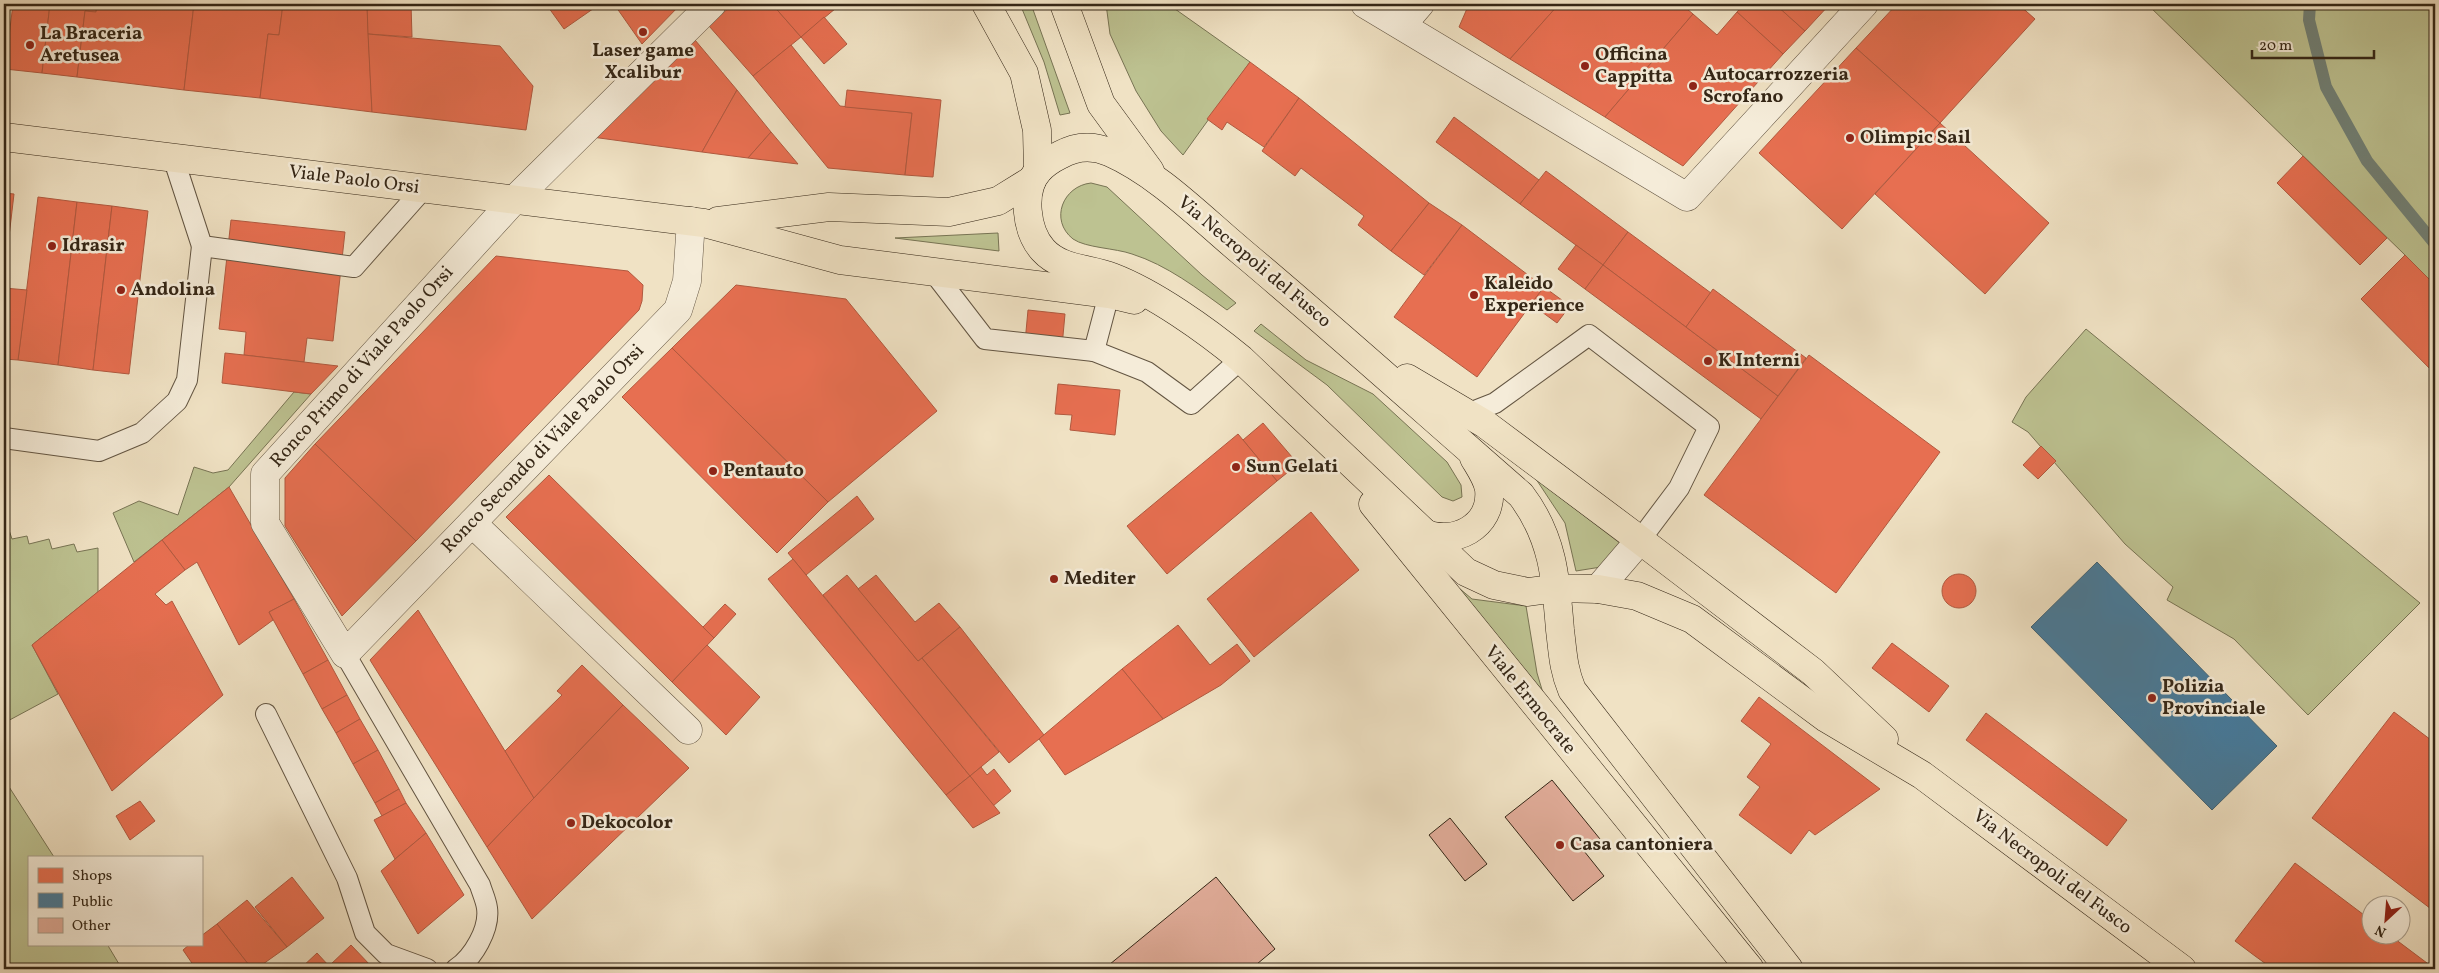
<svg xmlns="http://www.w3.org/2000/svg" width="2439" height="973" viewBox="0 0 2439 973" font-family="Vollkorn,serif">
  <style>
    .green { fill: #bdc291; stroke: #787454 }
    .shops { fill: #e76f51; stroke: #b1593f }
    .public { fill: #457b9d; stroke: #406274 }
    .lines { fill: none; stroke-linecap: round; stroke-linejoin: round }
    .stream { stroke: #718177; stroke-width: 12 }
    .building { fill: #e1ac99; stroke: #342616 }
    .service-casing { stroke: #635542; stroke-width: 22 }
    .minor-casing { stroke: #635542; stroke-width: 29 }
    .primary-casing { stroke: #342616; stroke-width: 29 }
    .service { stroke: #f5ecd9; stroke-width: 20 }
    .minor { stroke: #f5ecd9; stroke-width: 28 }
    .primary { stroke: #f0e2c4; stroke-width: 28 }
    .poi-dot { fill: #8f2418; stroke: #f5ecd9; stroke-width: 2 }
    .labels { text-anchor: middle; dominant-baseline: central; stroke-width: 5; stroke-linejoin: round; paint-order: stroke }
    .poi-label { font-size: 19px; font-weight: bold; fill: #342616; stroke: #f5ecd9; text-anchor: start }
    .street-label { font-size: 19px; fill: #342616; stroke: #f5ecd9 }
  </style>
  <rect width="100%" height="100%" fill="#f0e2c4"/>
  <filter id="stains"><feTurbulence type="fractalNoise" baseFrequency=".004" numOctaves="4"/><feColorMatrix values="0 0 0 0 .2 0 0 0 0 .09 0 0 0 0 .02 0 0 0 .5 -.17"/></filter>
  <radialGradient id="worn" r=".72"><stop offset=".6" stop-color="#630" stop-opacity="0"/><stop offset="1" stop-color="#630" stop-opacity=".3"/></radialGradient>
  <!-- green -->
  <g class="green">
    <polygon points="1020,4 1031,4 1070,113 1060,115 1044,62"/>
    <polygon points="1106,4 1168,4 1250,62 1183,155 1161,131 1136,91 1110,34"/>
    <polygon points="2147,4 2435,4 2435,285 2405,255"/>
    <path d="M 1091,183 L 1107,187 L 1202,275 L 1236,303 L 1227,310 C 1198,289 1167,265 1132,254 C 1115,248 1086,248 1073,239 C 1049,220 1063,186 1091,183 Z"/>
    <polygon points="998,233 999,251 895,238"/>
    <polygon points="1261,324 1306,360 1373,394 1447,462 1461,485 1462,497 1453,501 1442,497 1327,385 1254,331"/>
    <polygon points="2086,329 2420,603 2308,715 2234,639 2167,600 2173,587 2125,544 2028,432 2012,422 2026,397"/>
    <polygon points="294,392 311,394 229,487 134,562 113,513 139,501 178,515 194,467 213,473 228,470"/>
    <polygon points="1536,479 1621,544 1601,567 1576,571 1565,523"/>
    <polygon points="9,530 12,539 27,536 29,544 49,539 52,549 74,544 77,552 98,548 98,592 32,645 58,694 4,723 4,531"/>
    <polygon points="1453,583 1472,599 1526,606 1537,673 1546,703"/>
    <polygon points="4,779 54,857 29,857 29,944 107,944 122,969 4,969"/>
  </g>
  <!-- shops -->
  <g class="shops">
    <polygon points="13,4 50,4 42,73 5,69"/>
    <polygon points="50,4 97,4 96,12 85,11 77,77 42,73"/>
    <polygon points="97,4 194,4 184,90 77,77 85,11 96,12"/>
    <polygon points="194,4 283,4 279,35 268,34 260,98 184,90"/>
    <polygon points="283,4 367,4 372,112 260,98 268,34 279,35"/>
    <polygon points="367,4 411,4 412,37 368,34"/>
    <polygon points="546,4 600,4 564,29"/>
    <polygon points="614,4 681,4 642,44"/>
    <polygon points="733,4 772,4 801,37 753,76 709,26"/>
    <polygon points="772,4 841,4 801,37"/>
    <polygon points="1469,4 1559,4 1510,59 1459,27"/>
    <polygon points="1559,4 1681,4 1693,14 1605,117 1510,59"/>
    <polygon points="1744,4 1775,4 1805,31 1783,54 1737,12"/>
    <polygon points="1775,4 1830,4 1805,31"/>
    <polygon points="1897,4 2018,4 2035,19 1940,123 1856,48"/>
    <polygon points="1737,12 1783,54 1683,166 1605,117 1693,14 1717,35"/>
    <polygon points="824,17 847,44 824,64 801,37"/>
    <polygon points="368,34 500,46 533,86 526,130 372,112"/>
    <polygon points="695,40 737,90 702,152 592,137"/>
    <polygon points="791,45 840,106 912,113 905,175 828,168 753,76"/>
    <polygon points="1856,48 1940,123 1842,229 1759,153"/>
    <polygon points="1250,62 1299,98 1264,147 1227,122 1222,130 1207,119"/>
    <polygon points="737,90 771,132 748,158 702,152"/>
    <polygon points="847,90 941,100 933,177 905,175 912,113 845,107"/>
    <polygon points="1299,98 1429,203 1391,251 1358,225 1364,216 1301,168 1295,176 1262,151"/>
    <polygon points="1454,117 1539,180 1520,204 1436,142"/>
    <polygon points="1940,123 2049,223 1985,294 1875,194"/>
    <polygon points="771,132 798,164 748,158"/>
    <polygon points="2303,156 2387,238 2360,265 2277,183"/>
    <polygon points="1546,171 1628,232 1603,265 1520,204"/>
    <polygon points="4,193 14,194 4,279"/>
    <polygon points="38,197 77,202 58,365 18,360"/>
    <polygon points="77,202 112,206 93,370 58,365"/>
    <polygon points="1429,203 1462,225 1424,275 1391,251"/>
    <polygon points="112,206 148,211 129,374 93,370"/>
    <polygon points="231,220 345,232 333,341 307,338 304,362 244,355 246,332 219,329"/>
    <polygon points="1462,225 1544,287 1477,377 1394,317"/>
    <polygon points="1628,232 1711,293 1686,327 1603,265"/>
    <polygon points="1576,245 1603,265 1585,289 1558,269"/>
    <polygon points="2405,255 2435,285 2435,374 2361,299"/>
    <polygon points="496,256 628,271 643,285 642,301 639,310 416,541 315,444"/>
    <polygon points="1603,265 1778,396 1761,419 1585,289"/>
    <polygon points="736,285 846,299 937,411 828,502 672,348"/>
    <polygon points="1544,287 1570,306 1557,323 1531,304"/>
    <polygon points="4,288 27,290 18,360 4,359"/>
    <polygon points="1713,289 1806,358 1778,396 1686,327"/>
    <polygon points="1028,310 1065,314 1061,357 1024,353"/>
    <polygon points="672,348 828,502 777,553 622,397"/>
    <polygon points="225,353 244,355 338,366 311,394 222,383"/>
    <polygon points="1809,355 1940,452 1836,593 1704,495"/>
    <polygon points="1058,384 1120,390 1115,435 1070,430 1072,415 1055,414"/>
    <polygon points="1263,423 1298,464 1277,481 1243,440"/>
    <polygon points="1238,434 1277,481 1167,574 1127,526"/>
    <polygon points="315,444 416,541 342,616 285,526 285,478"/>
    <polygon points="2041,446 2056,461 2038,479 2023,465"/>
    <polygon points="549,475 714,638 672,682 506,517"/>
    <polygon points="229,487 294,599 269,612 273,620 239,645 197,562 185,570 162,540"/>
    <polygon points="857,496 874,519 806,575 788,553"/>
    <polygon points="1311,512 1359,570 1254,657 1207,599"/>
    <polygon points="162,540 185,570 155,594 166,605 172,601 223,695 112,791 32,645"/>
    <polygon points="793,559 970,776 946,795 768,579"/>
    <circle cx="1959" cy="591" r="17"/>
    <polygon points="847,575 918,661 922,658 999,752 970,776 823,595"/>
    <polygon points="876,575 915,622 939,603 960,627 918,661 858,589"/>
    <polygon points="294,599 328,660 303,674 269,612"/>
    <polygon points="725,604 736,614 714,638 703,627"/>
    <polygon points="418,610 534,798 487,847 370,660"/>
    <polygon points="1178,625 1210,665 1237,644 1250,661 1221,685 1163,719 1122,669"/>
    <polygon points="960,627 1044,735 1009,763 922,658"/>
    <polygon points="1892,643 1949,686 1929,712 1872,668"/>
    <polygon points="707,645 760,697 726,735 672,682"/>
    <polygon points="328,660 347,695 322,709 303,674"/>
    <polygon points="582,665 623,705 534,798 505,751 562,695 557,691"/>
    <polygon points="1122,669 1163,719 1065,775 1039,739"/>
    <polygon points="347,695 360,719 336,733 322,709"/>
    <polygon points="1759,697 1880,789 1815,835 1809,830 1791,854 1739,815 1760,787 1747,777 1771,744 1741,721"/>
    <polygon points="623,705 689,768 532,919 487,847"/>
    <polygon points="2394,712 2435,743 2435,912 2312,818"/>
    <polygon points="1986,713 2127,820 2107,846 1966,740"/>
    <polygon points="360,719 378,750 353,764 336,733"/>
    <polygon points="378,750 399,789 375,803 353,764"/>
    <polygon points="981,767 987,775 994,769 1011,791 993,806 970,776"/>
    <polygon points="970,776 1000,813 973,828 946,795"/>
    <polygon points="399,789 406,803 382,816 375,803"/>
    <polygon points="140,801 155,821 130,840 116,816"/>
    <polygon points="406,803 426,833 395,859 374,820"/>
    <polygon points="426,833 464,895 418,934 381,871"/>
    <polygon points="2295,863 2372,921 2372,936 2391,936 2435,969 2273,969 2255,956 2235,941"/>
    <polygon points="292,877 324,918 287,947 255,907"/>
    <polygon points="247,900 287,947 256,969 252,969 217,924"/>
    <polygon points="217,924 252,969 196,969 183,950 190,944 201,944 201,936"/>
    <polygon points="351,945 371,966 368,969 333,969 329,966"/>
    <polygon points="317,953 329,966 325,969 300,969"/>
  </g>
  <!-- public -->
  <polygon class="public" points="2097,562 2277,746 2212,810 2031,627"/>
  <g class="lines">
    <!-- stream -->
    <polyline class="stream" points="2310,4 2309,20 2326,87 2367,161 2435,244"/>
  </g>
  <!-- building -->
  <g class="building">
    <polygon points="1552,780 1600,839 1584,851 1604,876 1573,901 1505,817"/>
    <polygon points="1450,818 1487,864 1465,881 1429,835"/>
    <polygon points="1216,877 1275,949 1251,969 1104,969"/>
  </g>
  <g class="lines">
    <!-- service casing -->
    <g class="service-casing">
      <g id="service">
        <polyline points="173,157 202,246 354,267 424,188"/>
        <polyline points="935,274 985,339 1094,351 1109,294"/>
        <polyline points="1094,351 1147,372 1191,404 1241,359"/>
        <polyline points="1467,414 1495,403 1589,335 1709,427 1679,488 1640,540"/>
        <polyline points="4,438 99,451 142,433 177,401 187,380 202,246"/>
        <path d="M 345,654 L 480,885 C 482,892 486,900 487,908 C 490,929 473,958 456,969"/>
        <polyline points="266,714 347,878 365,933 386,954 427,969"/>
      </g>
    </g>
    <!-- minor casing -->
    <g class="minor-casing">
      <g id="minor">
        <polyline points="1365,4 1687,197 1864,4"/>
        <polyline points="1402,25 1420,4"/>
        <polyline points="691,221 687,281 678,310 345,654 265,523 265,474 514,200 712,4"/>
        <polyline points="472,523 688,730"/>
        <polyline points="1598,589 1640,540"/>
      </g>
    </g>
    <!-- primary casing -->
    <g class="primary-casing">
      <g id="primary">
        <polyline points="986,4 1024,73 1037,130 1038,171"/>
        <polyline points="1064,4 1101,104 1150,171"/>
        <polyline points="4,137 704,223 840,260 1109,294 1134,300"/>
        <polyline points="718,221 829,207 949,212 998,201 1032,180"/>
        <polyline points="1407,378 1485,424 1640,540 1813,672 1884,739"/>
        <polyline points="1373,504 1750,969"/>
        <path d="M 1422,532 C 1453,547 1493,527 1489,489 C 1487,478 1480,468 1474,458"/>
        <path d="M 1789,969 L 1572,690 C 1563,668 1563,654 1560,630 C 1556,579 1553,537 1521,495 C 1428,414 1337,332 1243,253 C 1201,218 1159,174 1109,152 C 1092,145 1076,146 1060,155 C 1052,159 1044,164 1038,171 C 1021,191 1026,231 1043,250 C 1061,270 1089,268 1112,277 C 1154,293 1206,330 1241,359 L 1466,572 L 1494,585 L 1528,592 L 1557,588 L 1598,589 L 1637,596 L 1692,619 L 1826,718 L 1922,775 L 2182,969"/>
      </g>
    </g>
    <!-- service -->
    <use href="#service" class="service"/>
    <!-- minor -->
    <use href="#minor" class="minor"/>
    <!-- primary -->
    <use href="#primary" class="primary"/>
  </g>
  <!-- markers -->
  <g class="poi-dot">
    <circle cx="643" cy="32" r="5"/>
    <circle cx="30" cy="45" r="5"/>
    <circle cx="1585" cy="66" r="5"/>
    <circle cx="1693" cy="86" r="5"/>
    <circle cx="1850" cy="138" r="5"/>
    <circle cx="52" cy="246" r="5"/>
    <circle cx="121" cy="290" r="5"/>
    <circle cx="1474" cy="295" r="5"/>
    <circle cx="1708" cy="361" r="5"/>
    <circle cx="1236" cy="467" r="5"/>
    <circle cx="713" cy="471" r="5"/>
    <circle cx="1054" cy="579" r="5"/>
    <circle cx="2152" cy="698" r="5"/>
    <circle cx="571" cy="823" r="5"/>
    <circle cx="1560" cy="845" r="5"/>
  </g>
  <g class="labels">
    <!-- poi labels -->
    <g class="poi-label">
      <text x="40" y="34">La Braceria<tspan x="40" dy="22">Aretusea</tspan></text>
      <text x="643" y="51" text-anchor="middle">Laser game<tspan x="643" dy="22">Xcalibur</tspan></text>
      <text x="1595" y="55">Officina<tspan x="1595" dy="22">Cappitta</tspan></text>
      <text x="1703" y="75">Autocarrozzeria<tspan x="1703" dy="22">Scrofano</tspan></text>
      <text x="1860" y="138">Olimpic Sail</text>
      <text x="62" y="246">Idrasir</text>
      <text x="1484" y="284">Kaleido<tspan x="1484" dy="22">Experience</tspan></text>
      <text x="131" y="290">Andolina</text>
      <text x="1718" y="361">K Interni</text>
      <text x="1246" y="467">Sun Gelati</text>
      <text x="723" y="471">Pentauto</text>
      <text x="1064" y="579">Mediter</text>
      <text x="2162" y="687">Polizia<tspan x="2162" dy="22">Provinciale</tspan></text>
      <text x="581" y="823">Dekocolor</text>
      <text x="1570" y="845">Casa cantoniera</text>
    </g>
    <!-- street labels -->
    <g class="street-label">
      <text transform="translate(354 180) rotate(7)">Viale Paolo Orsi</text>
      <text transform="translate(1254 262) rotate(40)">Via Necropoli del Fusco</text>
      <text transform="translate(362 367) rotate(-48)">Ronco Primo di Viale Paolo Orsi</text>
      <text transform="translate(543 449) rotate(-46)">Ronco Secondo di Viale Paolo Orsi</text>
      <text transform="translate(1530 700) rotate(51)">Viale Ermocrate</text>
      <text transform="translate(2052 872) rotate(37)">Via Necropoli del Fusco</text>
    </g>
  </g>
  <!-- margin -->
  <rect width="2439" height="973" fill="none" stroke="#f0e2c4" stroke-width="20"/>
  <rect x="5" y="5" width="2429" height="963" fill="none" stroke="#342616" stroke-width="2.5"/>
  <rect x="10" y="10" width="2419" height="953" fill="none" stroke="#342616"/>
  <!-- legend -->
  <rect x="28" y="856" width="175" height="90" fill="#f5ecd9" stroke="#a89d8b"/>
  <rect x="38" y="868" width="25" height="15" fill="#e76f51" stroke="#a89d8b"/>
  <text x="72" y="880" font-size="15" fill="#342616">Shops</text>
  <rect x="38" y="893" width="25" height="15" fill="#457b9d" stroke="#a89d8b"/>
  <text x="72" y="906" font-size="15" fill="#342616">Public</text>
  <rect x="38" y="918" width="25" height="15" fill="#e1ac99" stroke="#a89d8b"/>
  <text x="72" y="930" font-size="15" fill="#342616">Other</text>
  <!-- north arrow -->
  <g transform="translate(2386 920) rotate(206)"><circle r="24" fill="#f5ecd9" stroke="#a89d8b"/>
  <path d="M0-4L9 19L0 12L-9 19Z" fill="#8f2418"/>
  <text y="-8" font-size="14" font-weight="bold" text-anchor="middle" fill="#342616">N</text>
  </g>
  <!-- scale -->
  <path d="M2252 50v8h122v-8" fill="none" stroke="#342616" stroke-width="2.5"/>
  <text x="2259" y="50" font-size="15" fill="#342616" stroke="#f5ecd9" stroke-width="4" paint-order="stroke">20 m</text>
  <rect width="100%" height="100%" filter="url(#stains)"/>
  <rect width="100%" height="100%" fill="url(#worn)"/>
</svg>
